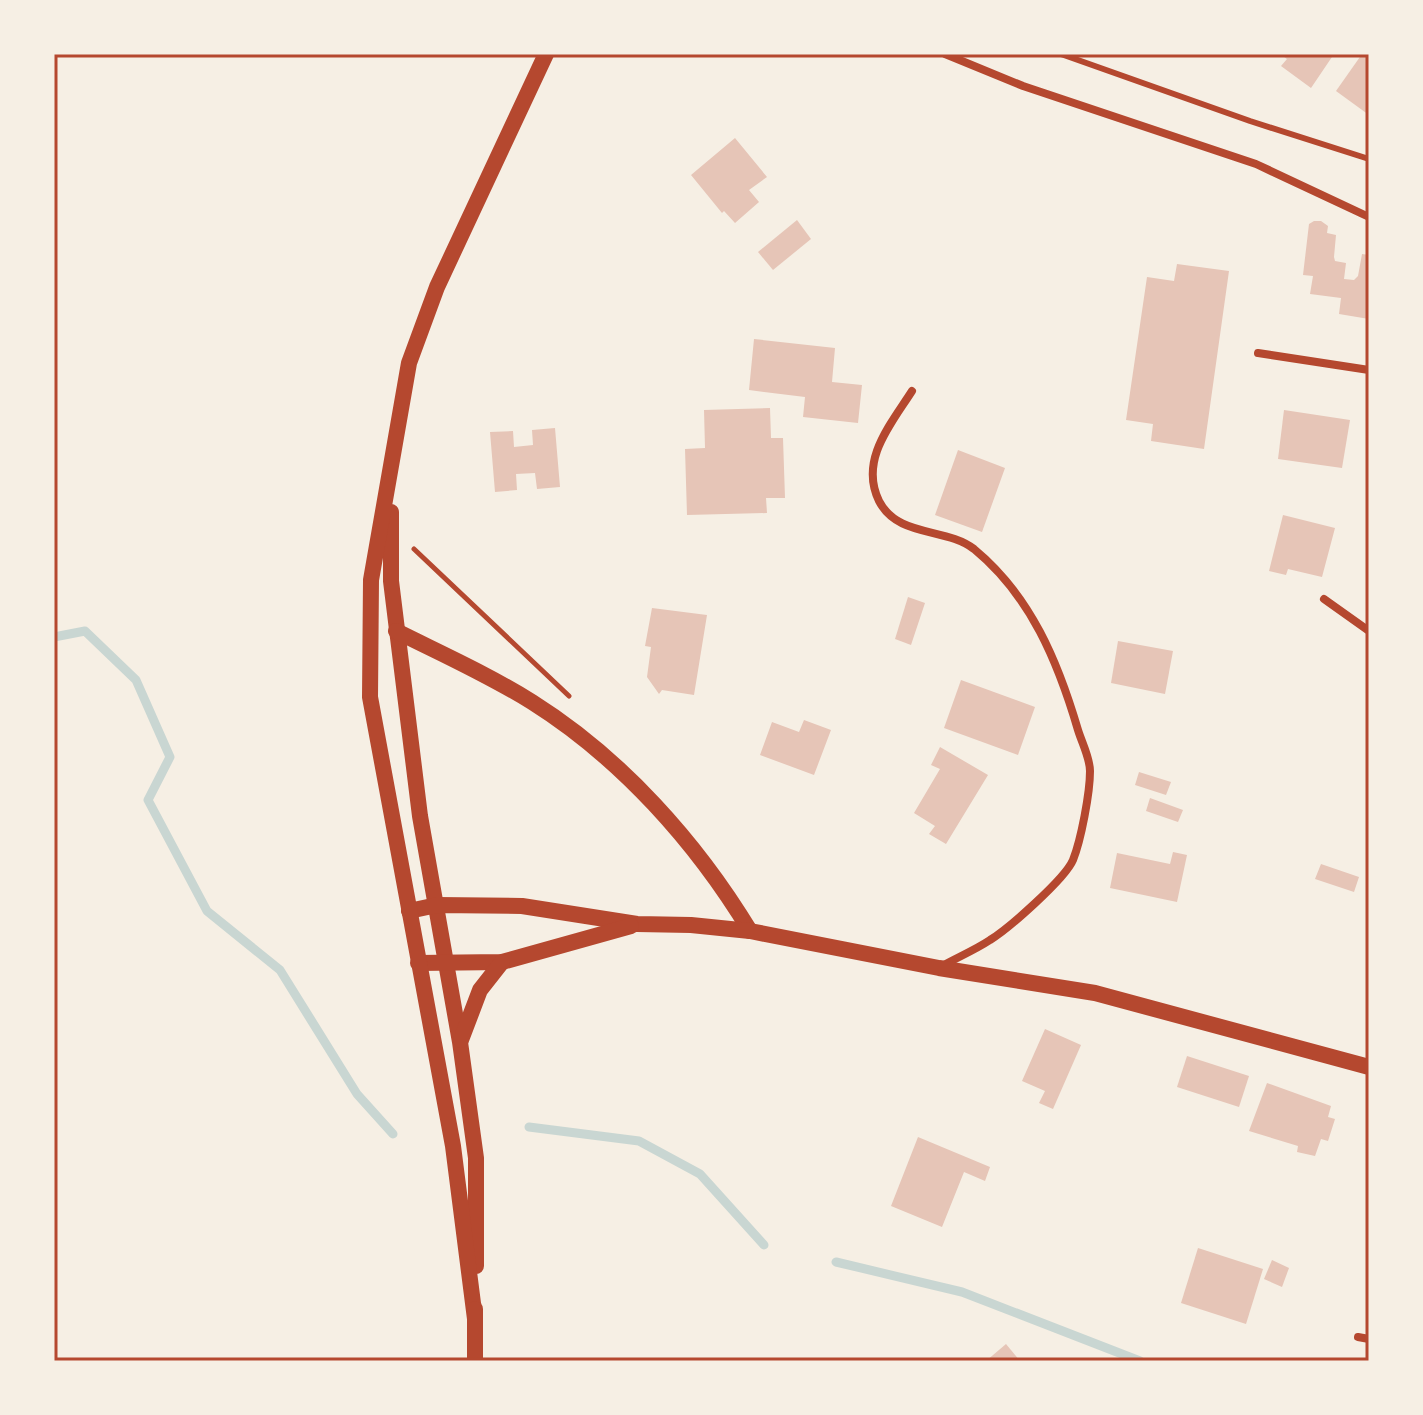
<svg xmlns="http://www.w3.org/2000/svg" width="1423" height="1415" viewBox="0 0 1423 1415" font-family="'Asap Condensed',sans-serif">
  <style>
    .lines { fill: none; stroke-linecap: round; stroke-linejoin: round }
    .stream { stroke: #c9d6d2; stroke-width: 9 }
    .building { fill: #e6c5b7 }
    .path { stroke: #b5482f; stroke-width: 5 }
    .service { stroke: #b5482f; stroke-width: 6 }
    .minor { stroke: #b5482f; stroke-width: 8 }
    .secondary { stroke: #b5482f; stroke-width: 16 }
    .neatline { fill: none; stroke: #b5482f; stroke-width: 3 }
  </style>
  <rect width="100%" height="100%" fill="#f6efe4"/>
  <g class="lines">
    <!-- stream -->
    <g class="stream">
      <polyline points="54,637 85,631 136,680 170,757 148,800 207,911 280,970 357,1094 393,1134"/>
      <polyline points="529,1127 639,1141 700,1174 764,1245"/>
      <polyline points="836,1262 962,1292 1140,1361"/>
    </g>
  </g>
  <!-- building -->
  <g class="building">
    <polygon points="1280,54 1334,54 1311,88 1281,66 1287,59"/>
    <polygon points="1362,54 1369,55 1369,115 1336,91"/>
    <polygon points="735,138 767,177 749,190 759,202 735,223 724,211 722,213 691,175"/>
    <polygon points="797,220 811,239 773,270 758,252"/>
    <polygon points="1314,221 1321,221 1328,226 1327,233 1336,235 1334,257 1335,261 1346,263 1344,279 1354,280 1358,276 1362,254 1369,255 1369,319 1339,314 1341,298 1310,294 1313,276 1303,275 1309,224"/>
    <polygon points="1177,264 1229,271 1204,449 1151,441 1153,424 1126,420 1147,277 1174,281"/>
    <polygon points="754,339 835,348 832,382 862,385 858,423 803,417 805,397 749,390"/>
    <polygon points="770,408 771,438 783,438 785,498 766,498 767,513 687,515 685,449 705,448 704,410"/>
    <polygon points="1284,410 1350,420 1342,468 1278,459"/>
    <polygon points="555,428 560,487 537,489 535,473 516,474 517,490 495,492 490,432 513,431 514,447 533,445 532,430"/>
    <polygon points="958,450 1005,468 982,532 935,515"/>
    <polygon points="1283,515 1335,528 1322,577 1288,569 1286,575 1269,571"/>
    <polygon points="908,597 925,603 911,645 895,639"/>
    <polygon points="652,608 707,615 694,695 662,690 659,694 647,677 651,647 645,646"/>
    <polygon points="1118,641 1173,651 1165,694 1111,683"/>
    <polygon points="961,680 1035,707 1018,755 944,728"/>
    <polygon points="804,720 831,730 814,775 760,755 772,722 799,732"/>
    <polygon points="940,747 988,775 946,844 929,834 935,826 914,813 940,769 931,765"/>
    <polygon points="1139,772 1171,782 1166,795 1135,785"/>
    <polygon points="1150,798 1183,810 1178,822 1146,811"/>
    <polygon points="1173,852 1187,855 1177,902 1110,888 1117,853 1170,864"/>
    <polygon points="1321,864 1359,877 1354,892 1315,879"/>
    <polygon points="1045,1029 1081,1045 1053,1109 1039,1103 1045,1091 1022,1081"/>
    <polygon points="1187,1056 1249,1076 1239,1107 1177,1087"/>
    <polygon points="1267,1083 1331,1106 1328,1117 1335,1119 1328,1141 1321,1139 1315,1156 1297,1152 1298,1146 1249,1131"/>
    <polygon points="918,1137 990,1167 985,1181 964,1172 942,1227 891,1206"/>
    <polygon points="1198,1248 1263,1269 1246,1324 1181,1303"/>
    <polygon points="1272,1260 1289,1268 1282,1287 1264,1279"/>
    <polygon points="1006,1344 1020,1361 986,1361"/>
  </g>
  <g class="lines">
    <!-- path -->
    <polyline class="path" points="414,549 569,696"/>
    <!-- service -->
    <polyline class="service" points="1061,54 1250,121 1369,159"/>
    <!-- minor -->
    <g class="minor">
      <polyline points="945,54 1023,86 1256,164 1369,217"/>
      <polyline points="1258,353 1369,370"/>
      <path d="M 912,391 C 891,424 859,460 879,501 C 898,538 946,527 974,549 C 1031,596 1058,662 1078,730 C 1082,743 1090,758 1090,771 C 1090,793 1081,840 1073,860 C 1065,879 1008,929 990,940 C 975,950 958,957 942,966"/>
      <polyline points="1324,599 1369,631"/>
      <polyline points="1358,1337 1369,1339"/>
    </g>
    <!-- secondary -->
    <g class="secondary">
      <polyline points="391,512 391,581 420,816 460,1042 476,1158 476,1266"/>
      <path d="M 396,631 C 442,654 489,675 532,702 C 621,758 696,842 750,931"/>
      <polyline points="409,911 437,905 522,906 637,924 691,925 750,931 939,968 1095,993 1369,1067"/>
      <polyline points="418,963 502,962 631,926"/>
      <polyline points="461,1040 480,990 502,962"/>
      <polyline points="475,1319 453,1146 370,697 371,580 409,363 437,287 546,54"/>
      <polyline points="475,1361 475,1309"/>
    </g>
  </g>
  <!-- border -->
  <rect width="1423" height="1415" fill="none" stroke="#f6efe4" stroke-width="112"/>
  <rect x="56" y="56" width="1311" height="1303" class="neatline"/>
</svg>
